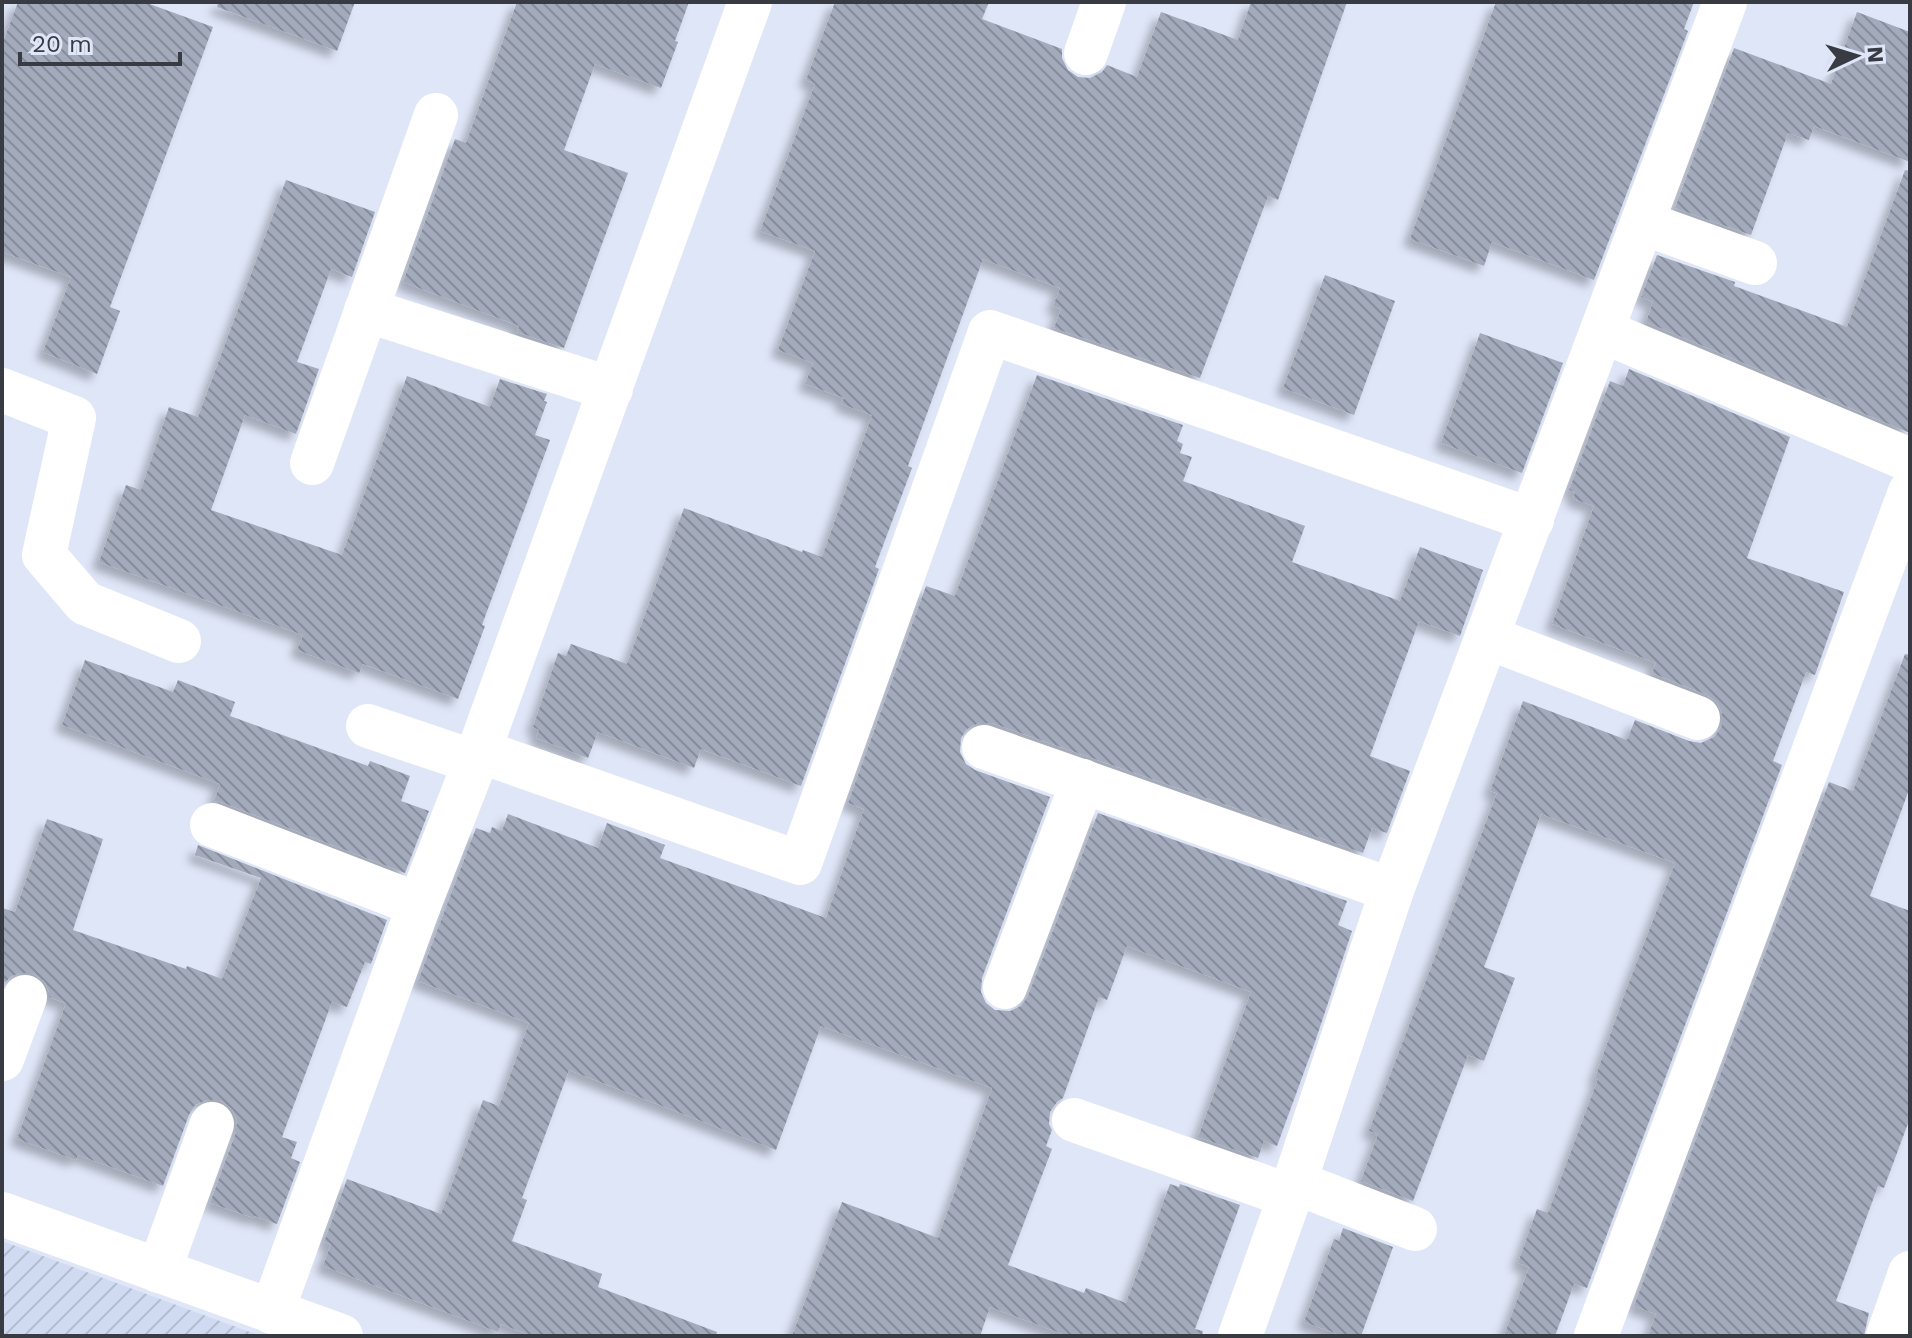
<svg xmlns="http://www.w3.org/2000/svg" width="1912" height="1338" viewBox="0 0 1912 1338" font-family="'Work Sans',sans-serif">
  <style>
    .industrial { fill: url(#industrial-furrows) }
    .building { fill: url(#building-back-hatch); filter: url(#shadow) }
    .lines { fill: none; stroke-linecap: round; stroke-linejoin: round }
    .minor { stroke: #fff; stroke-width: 44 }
  </style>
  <defs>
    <pattern id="industrial-furrows" width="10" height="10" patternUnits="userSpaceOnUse" patternTransform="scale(2)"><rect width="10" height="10" fill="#d0dbf2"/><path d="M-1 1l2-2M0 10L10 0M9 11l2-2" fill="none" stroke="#b3bdd1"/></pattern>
    <pattern id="building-back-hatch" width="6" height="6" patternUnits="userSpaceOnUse" patternTransform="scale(2)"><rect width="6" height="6" fill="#a3aabb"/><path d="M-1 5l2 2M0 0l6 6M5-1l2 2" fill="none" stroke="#868c9a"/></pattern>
    <filter id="shadow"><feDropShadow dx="-7" dy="7" stdDeviation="4" flood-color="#0004"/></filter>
  </defs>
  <rect width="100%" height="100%" fill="#dfe6f8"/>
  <!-- industrial -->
  <polygon class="industrial" points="2,1241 261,1336 2,1336"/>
  <!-- building -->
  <g class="building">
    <polygon points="18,2 144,2 213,27 110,307 120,311 97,374 43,352 71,277 2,252 2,45"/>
    <polygon points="218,2 355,2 337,51 217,7"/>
    <polygon points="517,2 689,2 675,41 678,42 661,88 595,64 564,150 628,173 564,348 517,332 519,326 403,282 455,139 466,143"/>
    <polygon points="835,2 989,2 982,19 1062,49 1062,58 1068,70 1078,77 1090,78 1102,72 1107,65 1137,77 1161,12 1238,40 1251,2 1347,2 1278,200 1268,196 1200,378 1054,328 1061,309 1053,306 1060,288 983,259 908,466 912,468 875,567 879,569 801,786 701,749 694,768 598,732 588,758 536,738 539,730 533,727 558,653 566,656 571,644 627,664 684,508 802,552 803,550 822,557 872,415 841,404 844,398 805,384 813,363 778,350 815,251 760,231 815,84 806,80"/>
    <polygon points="1496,2 1694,2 1684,29 1688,31 1594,280 1492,242 1484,266 1410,239"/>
    <polygon points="1857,12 1910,32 1910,162 1814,126 1809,140 1788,133 1751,235 1675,208 1734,48 1831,84"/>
    <polygon points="1905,170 1910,171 1910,433 1646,322 1653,302 1641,297 1657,255 1735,282 1734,286 1847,327"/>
    <polygon points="286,180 375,212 352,277 331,269 297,362 319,369 296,434 245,415 211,510 342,555 407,376 490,407 500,379 547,394 544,401 547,402 535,435 550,440 482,625 485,626 458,699 363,664 359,673 297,650 303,635 99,562 126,485 141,490 169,407 198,417"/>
    <polygon points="1325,275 1395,301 1354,415 1283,388"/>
    <polygon points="1480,333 1563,363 1522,473 1441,443"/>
    <polygon points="1629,369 1790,437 1747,558 1844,592 1815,675 1806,672 1773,761 1782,765 1587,1288 1574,1284 1555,1336 1504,1336 1529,1267 1518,1263 1537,1209 1548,1213 1598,1079 1595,1078 1625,993 1675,863 1541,814 1484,967 1515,978 1484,1061 1468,1055 1413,1201 1361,1181 1378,1134 1369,1131 1497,793 1490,791 1523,701 1627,740 1635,720 1689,741 1701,743 1714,737 1722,726 1722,713 1717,702 1707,695 1652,673 1656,663 1552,624 1594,506 1573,499 1575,492 1569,490 1610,381 1623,386"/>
    <polygon points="1037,375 1183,425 1177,441 1183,444 1180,453 1192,457 1183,481 1305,526 1292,562 1400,601 1420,547 1483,570 1460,636 1419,621 1370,756 1410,771 1387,833 1372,828 1363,853 992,723 979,723 967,729 961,738 960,752 966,764 975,770 1050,797 982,978 981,992 986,1003 995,1010 1010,1011 1021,1006 1028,996 1098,813 1347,901 1338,925 1352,931 1315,1042 1277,1146 1264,1141 1258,1158 1198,1137 1251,992 1127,946 1107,1000 1099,997 1063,1098 1057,1102 1050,1112 1049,1124 1052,1130 1046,1146 1052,1149 1008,1265 1084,1293 1086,1288 1126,1303 1170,1184 1179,1187 1180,1184 1240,1205 1195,1329 1203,1331 1202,1336 1068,1336 990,1307 980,1336 792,1336 842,1202 938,1238 992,1088 821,1026 776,1150 569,1070 522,1198 527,1200 512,1241 602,1274 598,1287 717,1332 716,1336 532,1336 501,1324 498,1332 323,1266 331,1244 324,1242 347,1179 441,1214 483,1100 499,1106 529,1023 418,981 476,828 490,833 492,827 502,831 508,814 598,848 607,823 665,845 660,858 826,918 864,809 848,803 926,586 955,596"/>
    <polygon points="1905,654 1910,655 1910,787 1870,896 1910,911 1910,1118 1884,1188 1878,1186 1836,1301 1869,1313 1864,1336 1648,1336 1656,1314 1634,1306 1829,782 1853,791"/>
    <polygon points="85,660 173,692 178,680 235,702 230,716 368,766 370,761 410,776 401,801 429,811 405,873 221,802 214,801 220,784 62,725"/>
    <polygon points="47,819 103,839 73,930 186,969 187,966 222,979 261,878 195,855 198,845 387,920 371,964 365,962 347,1007 332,1002 282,1137 297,1142 291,1158 300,1162 277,1224 255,1216 254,1218 210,1203 236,1132 237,1120 232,1109 220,1100 207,1100 195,1105 189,1115 163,1186 78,1155 76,1160 17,1139 66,1003 49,997 49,992 45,982 33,973 20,973 10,977 6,982 2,980 2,908 15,912"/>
    <polygon points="1343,1228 1393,1247 1361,1336 1343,1336 1304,1322 1334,1239 1339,1241"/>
  </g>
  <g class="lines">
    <!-- minor -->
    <g class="minor">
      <polyline points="1086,53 1104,2"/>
      <polyline points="1643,223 1755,263"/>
      <polyline points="366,310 611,389"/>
      <polyline points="1602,331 1910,460"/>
      <polyline points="2,390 74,418 44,555 85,603 179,641"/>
      <polyline points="312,463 436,115"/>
      <polyline points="1487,637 1698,718"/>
      <polyline points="368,726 475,762"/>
      <polyline points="984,747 1392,890"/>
      <polyline points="479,751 800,863 990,332 1532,520"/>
      <polyline points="212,825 419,905"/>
      <polyline points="1005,987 1083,781"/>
      <polyline points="2,1059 25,997"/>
      <polyline points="1074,1120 1290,1196"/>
      <polyline points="1294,1182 1415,1229"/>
      <polyline points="2,1214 341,1336"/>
      <polyline points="159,1271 212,1124"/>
      <polyline points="272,1312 419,905 475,762 750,2"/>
      <polyline points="1240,1336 1290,1196 1392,890 1725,2"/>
      <polyline points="1596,1336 1910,492"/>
      <polyline points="1888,1336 1910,1273"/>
    </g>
  </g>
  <!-- border -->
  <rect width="1912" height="1338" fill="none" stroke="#383b42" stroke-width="8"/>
  <!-- north arrow -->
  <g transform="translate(1856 56) rotate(86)" stroke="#dfe6f8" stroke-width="6" paint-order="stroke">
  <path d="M0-6L14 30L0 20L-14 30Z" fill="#383b42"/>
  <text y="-12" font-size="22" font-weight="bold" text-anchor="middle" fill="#383b42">N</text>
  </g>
  <!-- scale -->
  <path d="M20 52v12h160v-12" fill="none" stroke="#383b42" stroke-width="4"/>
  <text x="32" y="52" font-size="24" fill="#383b42" stroke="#dfe6f8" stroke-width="6" paint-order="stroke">20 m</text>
</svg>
